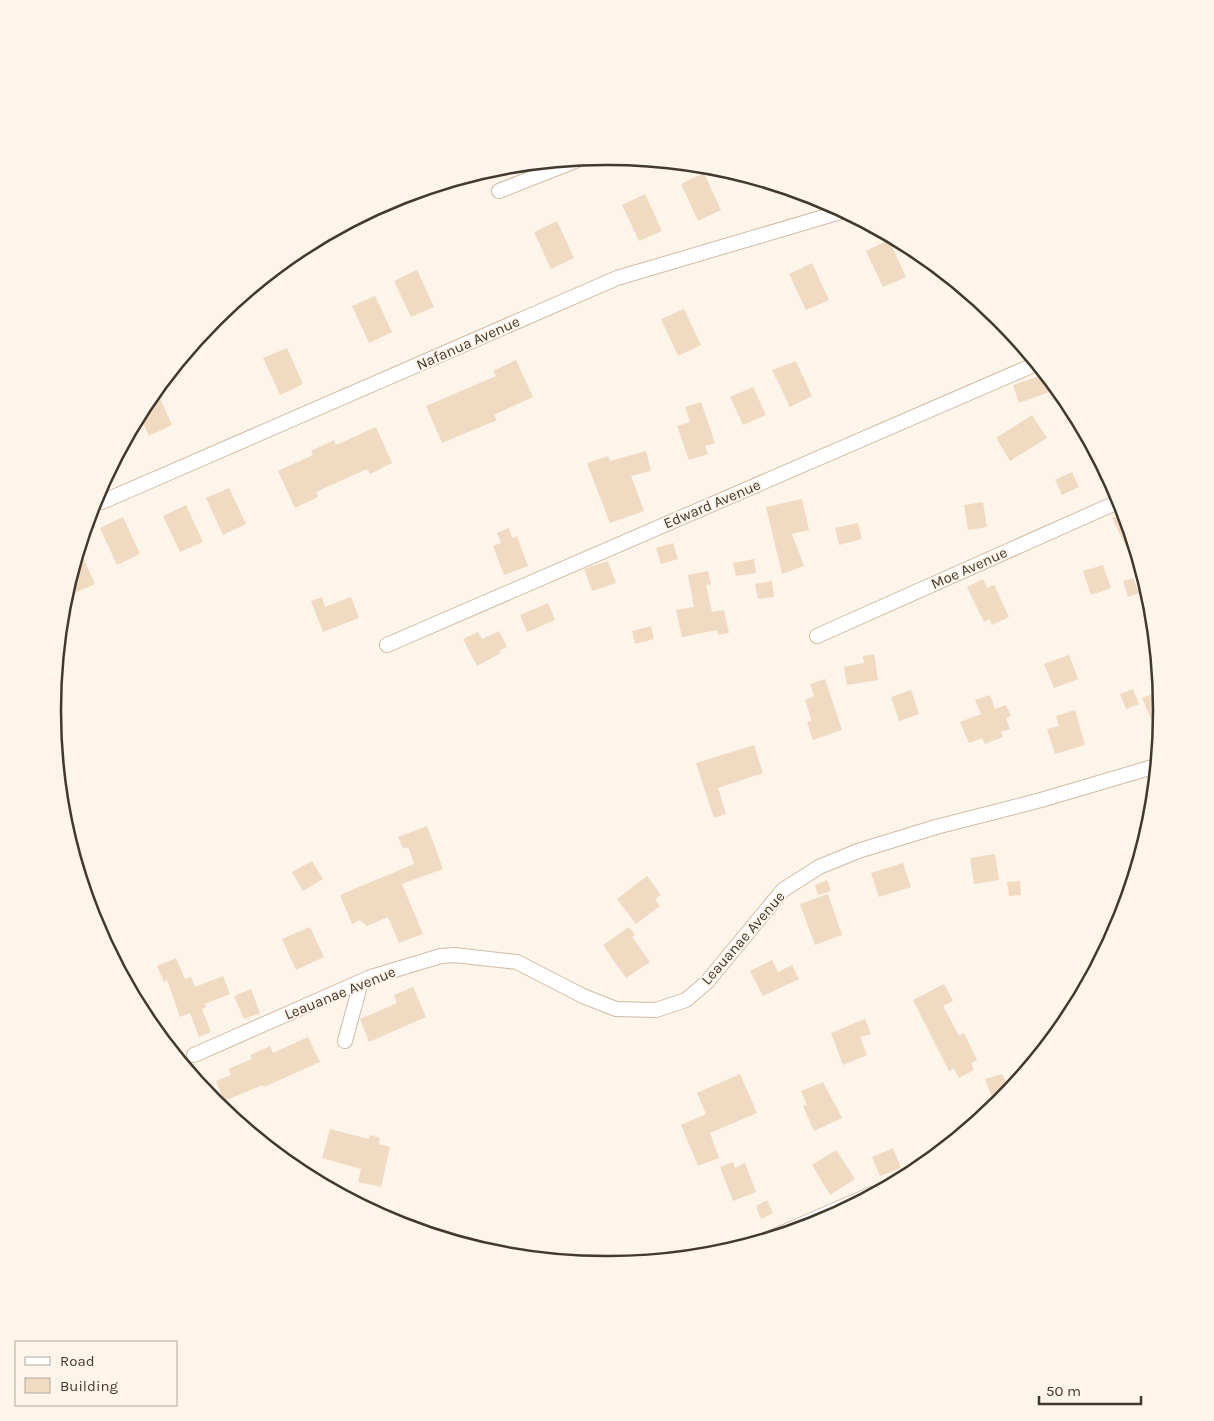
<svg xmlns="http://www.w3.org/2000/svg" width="1214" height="1421" viewBox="0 0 1214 1421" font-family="Karla,sans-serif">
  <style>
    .building { fill: #f1dac2 }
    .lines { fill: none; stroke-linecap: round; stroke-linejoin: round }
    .street-casing { stroke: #d2bba5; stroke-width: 16 }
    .street { stroke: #fff; stroke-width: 14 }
    .labels { text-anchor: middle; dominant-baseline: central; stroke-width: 4; stroke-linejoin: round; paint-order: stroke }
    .street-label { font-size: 15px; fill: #41382e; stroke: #fdf4ea }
    .rim { fill: none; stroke: #41382e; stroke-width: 2.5 }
  </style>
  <rect width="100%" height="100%" fill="#fdf4ea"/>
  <!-- building -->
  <g class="building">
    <polygon points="704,173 721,210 698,221 681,184"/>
    <polygon points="645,194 662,231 639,241 622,205"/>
    <polygon points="557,221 574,258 551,269 534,232"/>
    <polygon points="889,240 906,277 883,287 866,251"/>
    <polygon points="812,263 829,300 806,310 789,274"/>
    <polygon points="417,270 434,307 411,317 394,281"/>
    <polygon points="375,296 392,332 369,343 352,306"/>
    <polygon points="684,309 701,345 678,356 661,319"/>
    <polygon points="287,348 303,384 280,395 263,358"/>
    <polygon points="516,360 533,397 494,415 497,420 442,443 426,406 496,376 493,371"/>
    <polygon points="796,361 812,396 790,407 772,370"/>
    <polygon points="1045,374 1057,389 1019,403 1013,385"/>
    <polygon points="753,387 766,415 743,425 730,397"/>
    <polygon points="156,390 172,425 149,436 139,415"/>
    <polygon points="701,402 715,443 705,446 708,454 689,460 677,426 690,422 685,407"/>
    <polygon points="1032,415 1047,438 1010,461 996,438"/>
    <polygon points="376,427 392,463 370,474 367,469 316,492 318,497 295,508 278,471 313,455 311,451 334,440 336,445"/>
    <polygon points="646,451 651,471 631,476 644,511 610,523 587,463 608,456 610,461"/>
    <polygon points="1072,472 1079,487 1062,495 1055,480"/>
    <polygon points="229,488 246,524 223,535 206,498"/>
    <polygon points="802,499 809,530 792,534 804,566 782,574 766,507"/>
    <polygon points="983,502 987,527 968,530 964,505"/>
    <polygon points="186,505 203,542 180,552 163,516"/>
    <polygon points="1124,513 1136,553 1130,555 1112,518"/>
    <polygon points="123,517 140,554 117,565 100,528"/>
    <polygon points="858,523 862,539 839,545 835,528"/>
    <polygon points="509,528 512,538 517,536 528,566 504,575 493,546 501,543 497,533"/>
    <polygon points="673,543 678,559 661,564 656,548"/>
    <polygon points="79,549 95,584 72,594 68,586"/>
    <polygon points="754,559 756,573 736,576 733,563"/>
    <polygon points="608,561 616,583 592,591 584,569"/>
    <polygon points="1103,565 1111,588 1091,595 1083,571"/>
    <polygon points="708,571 711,584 706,585 712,612 724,610 729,633 718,635 717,630 682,637 676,610 694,607 688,575"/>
    <polygon points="1133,578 1139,593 1128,597 1123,581"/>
    <polygon points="983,579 987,588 994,585 1009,617 992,625 989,619 984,622 967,587"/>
    <polygon points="772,581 774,597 758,599 755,584"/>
    <polygon points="322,597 325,607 351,597 359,618 323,632 311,601"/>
    <polygon points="548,603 555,620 527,632 520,615"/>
    <polygon points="651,626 654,639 635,644 632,631"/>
    <polygon points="499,631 507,647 499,651 501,653 477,666 463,639 478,632 482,639"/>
    <polygon points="874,654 878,680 847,685 844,667 864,663 863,656"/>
    <polygon points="1069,655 1078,679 1054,688 1044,664"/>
    <polygon points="825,679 842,730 813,740 807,722 812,721 805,700 814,696 810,684"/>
    <polygon points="1133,689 1139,704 1126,709 1120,694"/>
    <polygon points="911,690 919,714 899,721 891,697"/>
    <polygon points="1160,691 1162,711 1159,737 1142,698"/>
    <polygon points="990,695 995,709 1006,705 1011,716 1006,718 1010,729 1001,732 1003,737 985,744 982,738 969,743 960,722 981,714 975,700"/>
    <polygon points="1075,710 1085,745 1055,754 1047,729 1059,726 1056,716"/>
    <polygon points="754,745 763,773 718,788 726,814 714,818 696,763"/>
    <polygon points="427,826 443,869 402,884 423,934 399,943 388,917 367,926 360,920 352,924 340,895 414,864 409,849 402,847 398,837"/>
    <polygon points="995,854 999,880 974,884 970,858"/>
    <polygon points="312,861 323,879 303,891 292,872"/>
    <polygon points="903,863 911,887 879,897 871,873"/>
    <polygon points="647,876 661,895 655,899 660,906 636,924 617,899"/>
    <polygon points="827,880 831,891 818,895 815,885"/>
    <polygon points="1020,881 1021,895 1009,896 1007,882"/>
    <polygon points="828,894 842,935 815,945 800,904"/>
    <polygon points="310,927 324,957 296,970 282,939"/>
    <polygon points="629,927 635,935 632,937 650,962 626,978 603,945"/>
    <polygon points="176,958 185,979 191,977 195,987 223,976 230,994 205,1004 206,1007 202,1009 211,1032 199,1037 190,1013 180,1017 167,980 164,982 157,966"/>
    <polygon points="772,960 778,972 792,965 799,979 763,996 750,971"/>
    <polygon points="944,984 953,1001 943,1006 959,1036 964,1033 977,1060 971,1063 974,1070 959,1078 954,1068 949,1071 913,1000"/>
    <polygon points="413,987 426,1017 369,1042 360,1019 397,1003 394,995"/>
    <polygon points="251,989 260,1013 244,1019 234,996"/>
    <polygon points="865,1019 871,1034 860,1037 867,1055 843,1065 831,1033"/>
    <polygon points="308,1037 320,1062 264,1087 263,1085 224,1101 216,1081 231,1075 228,1069 252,1059 250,1055 270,1046 273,1053"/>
    <polygon points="740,1074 757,1113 710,1133 719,1158 698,1166 681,1125 706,1114 697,1093"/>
    <polygon points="1002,1074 1006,1081 1016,1082 995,1106 985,1079"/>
    <polygon points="823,1082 842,1118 814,1131 803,1106 807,1105 801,1091"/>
    <polygon points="330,1129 369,1139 370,1135 380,1138 379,1144 390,1147 381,1187 358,1182 361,1169 322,1158"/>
    <polygon points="893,1148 901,1168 880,1176 872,1157"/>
    <polygon points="836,1150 855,1179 830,1195 812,1165"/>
    <polygon points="733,1162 735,1168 745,1163 756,1192 733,1201 720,1167"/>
    <polygon points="767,1200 773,1213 761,1219 756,1206"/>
  </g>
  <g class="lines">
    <!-- street casing -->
    <g class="street-casing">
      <g id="street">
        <polyline points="499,191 580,159"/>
        <polyline points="102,502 617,278 844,211"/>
        <polyline points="817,636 1120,501"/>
        <polyline points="387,645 1036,364"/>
        <polyline points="345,1041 361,982"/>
        <polyline points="194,1055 371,977 441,956 454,955 517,962 583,996 616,1009 656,1010 686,1000 707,982 783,890 819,867 858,851 936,827 1041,800 1156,766"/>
        <polyline points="775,1236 872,1194"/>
      </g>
    </g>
    <!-- street -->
    <use href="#street" class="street"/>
  </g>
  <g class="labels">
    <!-- street labels -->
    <g class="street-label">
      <text transform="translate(468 343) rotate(-24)">Nafanua Avenue</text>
      <text transform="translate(712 504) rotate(-23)">Edward Avenue</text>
      <text transform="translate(969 568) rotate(-24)">Moe Avenue</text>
      <text transform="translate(743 938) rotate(-49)">Leauanae Avenue</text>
      <text transform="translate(340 993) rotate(-22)">Leauanae Avenue</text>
    </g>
  </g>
  <!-- crop -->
  <path d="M0 0H1214V1421H0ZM606 165H608A545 545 0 0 1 1153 710V711A545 545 0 0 1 608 1256H606A545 545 0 0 1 61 711V710A545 545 0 0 1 606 165Z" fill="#fdf4ea" fill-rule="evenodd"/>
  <path class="rim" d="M606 165H608A545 545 0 0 1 1153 710V711A545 545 0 0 1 608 1256H606A545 545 0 0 1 61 711V710A545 545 0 0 1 606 165Z"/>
  <!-- legend -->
  <rect x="15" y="1341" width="162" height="65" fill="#fdf4ea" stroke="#b2a99f"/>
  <rect x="25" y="1357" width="25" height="8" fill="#ffffff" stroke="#b2a99f"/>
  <text x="60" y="1366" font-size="15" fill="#41382e">Road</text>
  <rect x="25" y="1378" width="25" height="15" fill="#f1dac2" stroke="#b2a99f"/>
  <text x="60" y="1391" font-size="15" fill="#41382e">Building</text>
  <!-- scale -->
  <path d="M1039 1396v8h102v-8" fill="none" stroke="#41382e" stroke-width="2.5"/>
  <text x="1046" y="1396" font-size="15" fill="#41382e" stroke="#fdf4ea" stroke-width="4" paint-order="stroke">50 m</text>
</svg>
